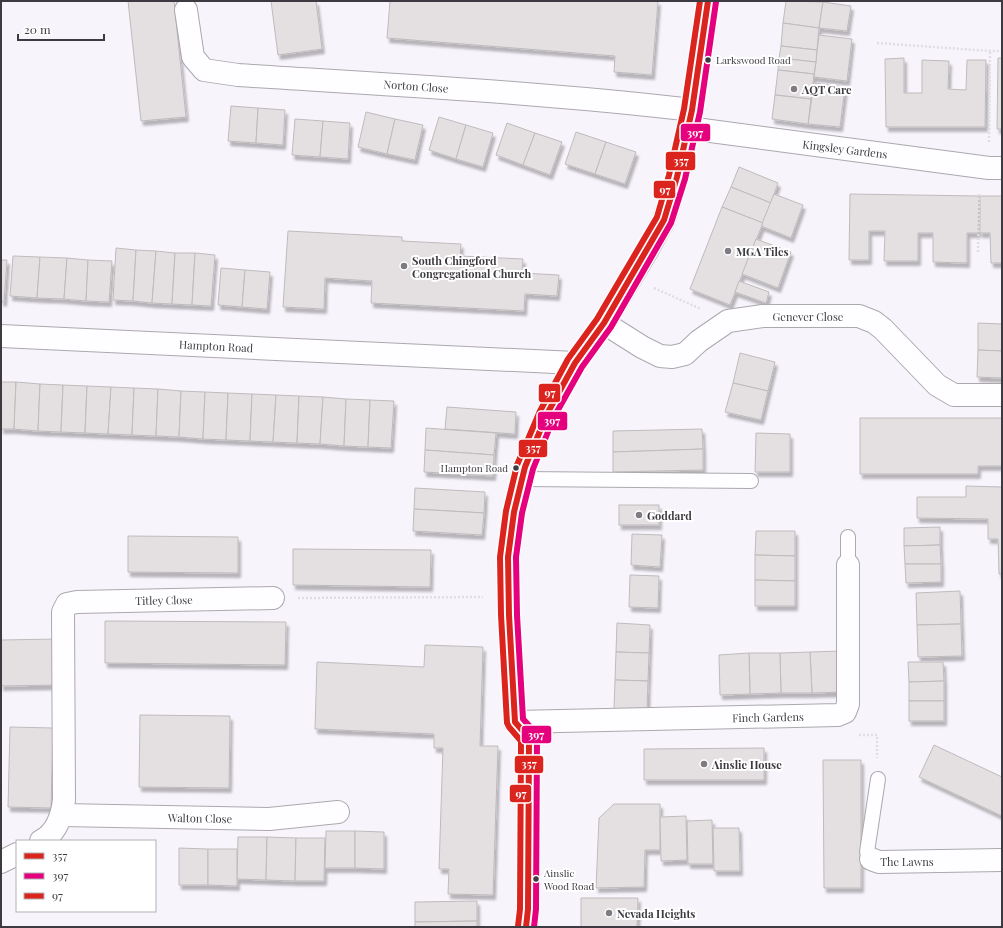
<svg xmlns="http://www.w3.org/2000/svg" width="1003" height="928" viewBox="0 0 1003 928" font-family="'Playfair Display',serif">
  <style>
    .building { fill: #e4e0e1; stroke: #bfbbbc; filter: url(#shadow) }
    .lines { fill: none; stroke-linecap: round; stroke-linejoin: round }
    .service-casing { stroke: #aca8ae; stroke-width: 16 }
    .minor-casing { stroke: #aca8ae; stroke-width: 24 }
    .primary-casing { stroke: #aca8ae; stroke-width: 24 }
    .path { stroke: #dfdee1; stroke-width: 2.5; stroke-dasharray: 2 2; stroke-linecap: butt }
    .service { stroke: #fefdff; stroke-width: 14 }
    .minor { stroke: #fefdff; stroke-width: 22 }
    .primary { stroke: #fefdff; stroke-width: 22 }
    .bus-1-casing { stroke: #fff; stroke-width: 9 }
    .bus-2-casing { stroke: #fff; stroke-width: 9 }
    .bus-3-casing { stroke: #fff; stroke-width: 9 }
    .bus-1 { stroke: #dc241f; stroke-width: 6 }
    .bus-2 { stroke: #e5007d; stroke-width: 6 }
    .bus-3 { stroke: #dc241f; stroke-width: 6 }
    .bus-dot { fill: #3e3a41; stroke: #fff; stroke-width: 1.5 }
    .poi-dot { fill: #7f7b82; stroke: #fff; stroke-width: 1.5 }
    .labels { text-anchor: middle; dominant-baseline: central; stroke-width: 4; stroke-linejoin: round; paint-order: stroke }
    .bus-label { font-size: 10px; fill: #3e3a41; stroke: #fff; text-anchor: start }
    .street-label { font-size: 11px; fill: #3e3a41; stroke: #fff }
    .poi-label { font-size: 11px; font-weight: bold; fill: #3e3a41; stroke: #fff; text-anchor: start }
    .line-badge { stroke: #fff; stroke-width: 1.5 }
    .badge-label { font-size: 11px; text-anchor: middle; font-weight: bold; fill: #fff }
  </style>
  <defs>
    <filter id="shadow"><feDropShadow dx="2.5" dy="4.5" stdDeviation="1" flood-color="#0004"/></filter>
  </defs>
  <rect width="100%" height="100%" fill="#f8f4fc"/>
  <!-- building -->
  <g class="building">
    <polygon points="128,1 174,1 186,117 141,121"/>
    <polygon points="271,1 316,1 322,49 278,55"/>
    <polygon points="390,1 658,1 652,75 614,72 615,56 387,38"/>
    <polygon points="786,1 823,2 819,28 783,23"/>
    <polygon points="823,2 851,6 847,31 819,28"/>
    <polygon points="783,23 819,28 817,50 781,46"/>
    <polygon points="819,35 852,39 847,81 814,77"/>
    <polygon points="781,46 817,50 816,62 779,58"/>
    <polygon points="779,58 816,62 814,74 778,70"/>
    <polygon points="904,58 904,93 922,93 922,60 949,61 948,89 966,90 967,60 986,60 985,127 886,127 885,59"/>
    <polygon points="998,58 1002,58 1002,129 997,129"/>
    <polygon points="778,70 814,74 811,99 775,95"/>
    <polygon points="814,83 845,87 840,127 808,124"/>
    <polygon points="775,95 811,99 808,124 772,119"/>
    <polygon points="231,106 258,108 256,143 228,141"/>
    <polygon points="258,108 285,110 283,145 256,143"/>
    <polygon points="366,112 395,119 387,154 358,147"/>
    <polygon points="439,117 466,125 456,159 429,150"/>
    <polygon points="295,119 323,121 320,157 292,155"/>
    <polygon points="395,119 423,125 415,160 387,154"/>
    <polygon points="323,121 350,123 348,159 320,157"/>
    <polygon points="507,123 535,133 523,165 496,155"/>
    <polygon points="466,125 493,133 483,167 456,159"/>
    <polygon points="576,132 606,142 595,174 565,164"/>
    <polygon points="535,133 562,142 550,175 523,165"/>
    <polygon points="606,142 636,152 625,184 595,174"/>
    <polygon points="739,167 778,183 771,203 731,187"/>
    <polygon points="731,187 771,203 763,223 722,207"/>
    <polygon points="774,194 803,205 791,238 761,226"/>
    <polygon points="850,194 979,196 978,233 967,233 967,263 933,262 933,233 918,233 918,261 884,261 885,231 869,231 869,260 849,260"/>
    <polygon points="980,196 1002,196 1002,263 991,263 990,233 980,233"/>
    <polygon points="722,207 763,223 730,305 690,289"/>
    <polygon points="288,231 402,237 402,241 461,244 460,256 523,259 522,273 559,275 557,296 525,294 524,311 371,303 372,281 325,278 324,309 283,307"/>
    <polygon points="756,239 791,252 778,288 742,274"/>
    <polygon points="116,248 136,250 133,301 113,300"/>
    <polygon points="136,250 156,251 152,303 133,301"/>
    <polygon points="156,251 175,253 172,304 152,303"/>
    <polygon points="175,253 195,253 192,305 172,304"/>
    <polygon points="195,253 215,255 211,306 192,305"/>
    <polygon points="13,256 40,257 37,298 10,296"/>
    <polygon points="40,257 67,258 64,299 37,298"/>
    <polygon points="67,258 88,260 86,301 64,299"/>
    <polygon points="1,260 7,260 4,302 1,301"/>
    <polygon points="88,260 112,261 109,302 86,301"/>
    <polygon points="221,268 245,270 242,307 218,305"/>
    <polygon points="245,270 270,272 267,309 242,307"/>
    <polygon points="739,281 769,292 766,303 735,292"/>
    <polygon points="978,323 1002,324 1002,351 978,350"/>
    <polygon points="978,350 1002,351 1002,378 977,377"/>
    <polygon points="740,353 775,362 768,391 733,383"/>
    <polygon points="1,382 16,382 14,429 1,429"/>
    <polygon points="16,382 40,384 38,431 14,429"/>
    <polygon points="733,383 768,391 761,420 725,412"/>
    <polygon points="40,384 63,385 61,432 38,431"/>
    <polygon points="63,385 87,386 85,433 61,432"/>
    <polygon points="87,386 111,387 108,434 85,433"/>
    <polygon points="111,387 134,388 132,435 108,434"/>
    <polygon points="134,388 158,389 156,436 132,435"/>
    <polygon points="158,389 181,391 179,437 156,436"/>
    <polygon points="181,391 205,392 203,439 179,437"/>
    <polygon points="205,392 228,393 226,440 203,439"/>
    <polygon points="228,393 252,394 250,441 226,440"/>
    <polygon points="252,394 276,395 273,442 250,441"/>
    <polygon points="276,395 299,396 297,443 273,442"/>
    <polygon points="299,396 323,397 320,444 297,443"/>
    <polygon points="323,397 346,399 344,446 320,444"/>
    <polygon points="346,399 370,400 368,447 344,446"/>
    <polygon points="370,400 394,401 391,448 368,447"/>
    <polygon points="447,407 516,412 515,434 445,429"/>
    <polygon points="860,418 1002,418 1002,466 978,466 978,474 860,474"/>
    <polygon points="426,428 496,433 494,455 425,450"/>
    <polygon points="702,429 703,449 613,452 613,431"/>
    <polygon points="756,433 790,434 790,472 755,472"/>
    <polygon points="703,449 703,470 613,472 613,452"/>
    <polygon points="425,450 494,455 493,476 424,472"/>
    <polygon points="966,486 1002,487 1002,574 999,574 998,539 988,539 988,519 917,518 917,497 966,497"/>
    <polygon points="415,488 485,492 484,513 414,509"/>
    <rect x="619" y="505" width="40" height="20"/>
    <polygon points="414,509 484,513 482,535 413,531"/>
    <polygon points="940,527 940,545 904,546 904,528"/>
    <polygon points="756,531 795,531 795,556 755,555"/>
    <polygon points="632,534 662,535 660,567 631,565"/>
    <polygon points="128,536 238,537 238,573 128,572"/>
    <polygon points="940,545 941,564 905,564 904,546"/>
    <polygon points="293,549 431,550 430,587 293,585"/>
    <polygon points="755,555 795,556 795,581 755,580"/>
    <polygon points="905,564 941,564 941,582 906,583"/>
    <polygon points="630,575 659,576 658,608 629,607"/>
    <polygon points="755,580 795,581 795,606 755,606"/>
    <polygon points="960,591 961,624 917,625 916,593"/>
    <polygon points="105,621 286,622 285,665 105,663"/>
    <polygon points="617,623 650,625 649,653 616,652"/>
    <polygon points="961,624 962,656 918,657 917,625"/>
    <polygon points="57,639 57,685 1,686 1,640"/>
    <polygon points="425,645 483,647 480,746 498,746 493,895 448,894 449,869 439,869 443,748 434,748 434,734 315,729 317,662 424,667"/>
    <polygon points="841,651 842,692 812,693 810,652"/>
    <polygon points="616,652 649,653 648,681 615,680"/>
    <polygon points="810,652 812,693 781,693 780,653"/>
    <polygon points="749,653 780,653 781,693 750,694"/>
    <polygon points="749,653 750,694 720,695 719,655"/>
    <polygon points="908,662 943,662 944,681 909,682"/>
    <polygon points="615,680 648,681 647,710 614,709"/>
    <polygon points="944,681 944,701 909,701 909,682"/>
    <rect x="909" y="701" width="35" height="20"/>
    <polygon points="140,715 230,716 229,788 139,787"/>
    <polygon points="10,727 53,728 51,808 8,807"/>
    <polygon points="934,745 1002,777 1002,816 919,777"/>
    <polygon points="764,748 764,780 644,780 644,749"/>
    <polygon points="823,760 861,760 861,888 824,888"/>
    <polygon points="614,804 660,804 660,850 645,850 644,887 596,888 599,818"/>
    <polygon points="686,816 687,860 661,861 660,817"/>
    <polygon points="712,820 713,864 688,864 687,821"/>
    <polygon points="713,828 739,828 740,871 714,871"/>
    <polygon points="326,831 355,831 355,868 325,868"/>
    <polygon points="355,831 384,832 384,869 355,868"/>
    <polygon points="238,837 267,837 266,880 237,879"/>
    <polygon points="267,837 296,838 295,881 266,880"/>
    <polygon points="296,838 325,838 324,881 295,881"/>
    <polygon points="179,848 208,849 208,885 179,885"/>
    <polygon points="208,849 237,849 237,886 208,885"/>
    <polygon points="581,898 638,898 637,927 581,927"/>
    <polygon points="477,901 477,921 415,922 415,902"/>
    <polygon points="477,921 477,927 415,927 415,922"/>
  </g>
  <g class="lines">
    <!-- service casing -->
    <g class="service-casing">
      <g id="service">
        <polyline points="522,479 751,481"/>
        <polyline points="848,565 848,537"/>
        <polyline points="871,859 867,852 878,779"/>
      </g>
    </g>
    <!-- minor casing -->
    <g class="minor-casing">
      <g id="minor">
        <path d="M 186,10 L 193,57 L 204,70 L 238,75 C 390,85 541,92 692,110"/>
        <polyline points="688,128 989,168 1002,168"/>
        <polyline points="604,323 642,347 660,356 672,357 685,354 699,341 728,321 763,316 859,316 874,322 883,329 937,385 954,395 1002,395"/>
        <polyline points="1,336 575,363"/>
        <polyline points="515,722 838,715 845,712 848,704 848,565"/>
        <polyline points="62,815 269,819 338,812"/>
        <path d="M 41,841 C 57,833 62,816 64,800 L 63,612 L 67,604 L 77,602 L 273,598"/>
        <polyline points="871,859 879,862 1002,860"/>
        <polyline points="1,862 17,854"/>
      </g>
    </g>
    <!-- primary casing -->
    <g class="primary-casing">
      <polyline id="primary" points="526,927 528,909 529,738 515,722 509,615 508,557 514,512 525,467 547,414 575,363 604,323 648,249 664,220 677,177 692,110 708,1"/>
    </g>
    <!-- path -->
    <g class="path">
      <polyline points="877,43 990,51 1002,51"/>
      <polyline points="989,142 990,51"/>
      <polyline points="978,252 979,193"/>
      <polyline points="654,288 701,309"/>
      <polyline points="298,598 483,597"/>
      <polyline points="859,735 877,735 877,758"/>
    </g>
    <!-- service -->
    <use href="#service" class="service"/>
    <!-- minor -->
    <use href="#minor" class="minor"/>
    <!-- primary -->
    <use href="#primary" class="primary"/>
    <!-- bus-1 casing -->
    <g class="bus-1-casing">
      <polyline id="bus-1" points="526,927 528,909 529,738 515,722 509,615 508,557 514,512 525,467 547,414 575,363 604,323 664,220 677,177 692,110 708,1"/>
    </g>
    <!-- bus-2 casing -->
    <g class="bus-2-casing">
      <polyline id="bus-2" points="534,927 536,909 537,738 536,733 523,719 517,615 516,557 522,513 533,469 554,417 582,367 611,327 671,223 685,179 700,112 716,2"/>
    </g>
    <!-- bus-3 casing -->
    <g class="bus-3-casing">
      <polyline id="bus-3" points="518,926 520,909 521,741 509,727 507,723 501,615 500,557 506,511 517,465 540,411 568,359 597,319 657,217 669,175 684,109 700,1"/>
    </g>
    <!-- bus-1 -->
    <use href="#bus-1" class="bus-1"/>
    <!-- bus-2 -->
    <use href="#bus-2" class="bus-2"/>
    <!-- bus-3 -->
    <use href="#bus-3" class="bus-3"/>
  </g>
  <!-- markers -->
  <g class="bus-dot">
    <circle cx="708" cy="60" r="3.5"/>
    <circle cx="516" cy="468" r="3.5"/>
    <circle cx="536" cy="879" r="3.5"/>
  </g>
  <g class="poi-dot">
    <circle cx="794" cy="89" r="4"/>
    <circle cx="728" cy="251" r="4"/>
    <circle cx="404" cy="266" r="4"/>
    <circle cx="639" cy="515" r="4"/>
    <circle cx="704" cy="764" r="4"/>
    <circle cx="609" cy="913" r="4"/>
  </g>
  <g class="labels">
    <!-- bus labels -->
    <g class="bus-label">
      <text x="716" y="60">Larkswood Road</text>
      <text x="508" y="468" text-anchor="end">Hampton Road</text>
      <text x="544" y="873">Ainslie<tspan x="544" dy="13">Wood Road</tspan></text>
    </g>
    <!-- street labels -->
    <g class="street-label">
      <text transform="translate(416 86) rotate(4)">Norton Close</text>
      <text transform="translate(845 149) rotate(7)">Kingsley Gardens</text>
      <text x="808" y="316">Genever Close</text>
      <text transform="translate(216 346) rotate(3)">Hampton Road</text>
      <text transform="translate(164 600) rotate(-1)">Titley Close</text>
      <text transform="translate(768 717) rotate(-1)">Finch Gardens</text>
      <text transform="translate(200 818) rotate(1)">Walton Close</text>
      <text x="907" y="861">The Lawns</text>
    </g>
    <!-- poi labels -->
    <g class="poi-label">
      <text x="802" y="89">AQT Care</text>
      <text x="736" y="251">MGA Tiles</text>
      <text x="412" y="260">South Chingford<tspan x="412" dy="13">Congregational Church</tspan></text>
      <text x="647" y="515">Goddard</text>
      <text x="712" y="764">Ainslie House</text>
      <text x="617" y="913">Nevada Heights</text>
    </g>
  </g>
  <g class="line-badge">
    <rect x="680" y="123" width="31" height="19" rx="4" fill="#e5007d"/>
    <rect x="665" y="151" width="31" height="20" rx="4" fill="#dc241f"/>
    <rect x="653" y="180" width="23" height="19" rx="4" fill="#dc241f"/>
    <rect x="538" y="383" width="23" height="20" rx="4" fill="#dc241f"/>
    <rect x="537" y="411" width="31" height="20" rx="4" fill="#e5007d"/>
    <rect x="518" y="439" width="30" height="19" rx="4" fill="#dc241f"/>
    <rect x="521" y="725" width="31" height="19" rx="4" fill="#e5007d"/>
    <rect x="514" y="755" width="30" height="19" rx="4" fill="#dc241f"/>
    <rect x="509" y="784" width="23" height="19" rx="4" fill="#dc241f"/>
  </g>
  <g class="badge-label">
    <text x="695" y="137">397</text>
    <text x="681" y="165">357</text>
    <text x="665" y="194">97</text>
    <text x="550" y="397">97</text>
    <text x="552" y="425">397</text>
    <text x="533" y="452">357</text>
    <text x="536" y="739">397</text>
    <text x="529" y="768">357</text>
    <text x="521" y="798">97</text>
  </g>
  <!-- border -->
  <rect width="1003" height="928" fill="none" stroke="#3e3a41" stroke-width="4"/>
  <!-- legend -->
  <rect x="16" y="840" width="140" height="72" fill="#ffffff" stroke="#b2b0b3"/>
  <rect x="24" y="853" width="20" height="6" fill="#dc241f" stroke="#b2b0b3"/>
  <text x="52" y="860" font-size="12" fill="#3e3a41">357</text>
  <rect x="24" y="873" width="20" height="6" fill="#e5007d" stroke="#b2b0b3"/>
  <text x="52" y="880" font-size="12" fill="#3e3a41">397</text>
  <rect x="24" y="893" width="20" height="6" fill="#dc241f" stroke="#b2b0b3"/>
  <text x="52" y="900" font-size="12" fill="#3e3a41">97</text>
  <!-- scale -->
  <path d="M18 34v6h86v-6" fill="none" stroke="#3e3a41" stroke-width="2"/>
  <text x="24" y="34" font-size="12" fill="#3e3a41" stroke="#ffffff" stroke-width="3" paint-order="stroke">20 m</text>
</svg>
